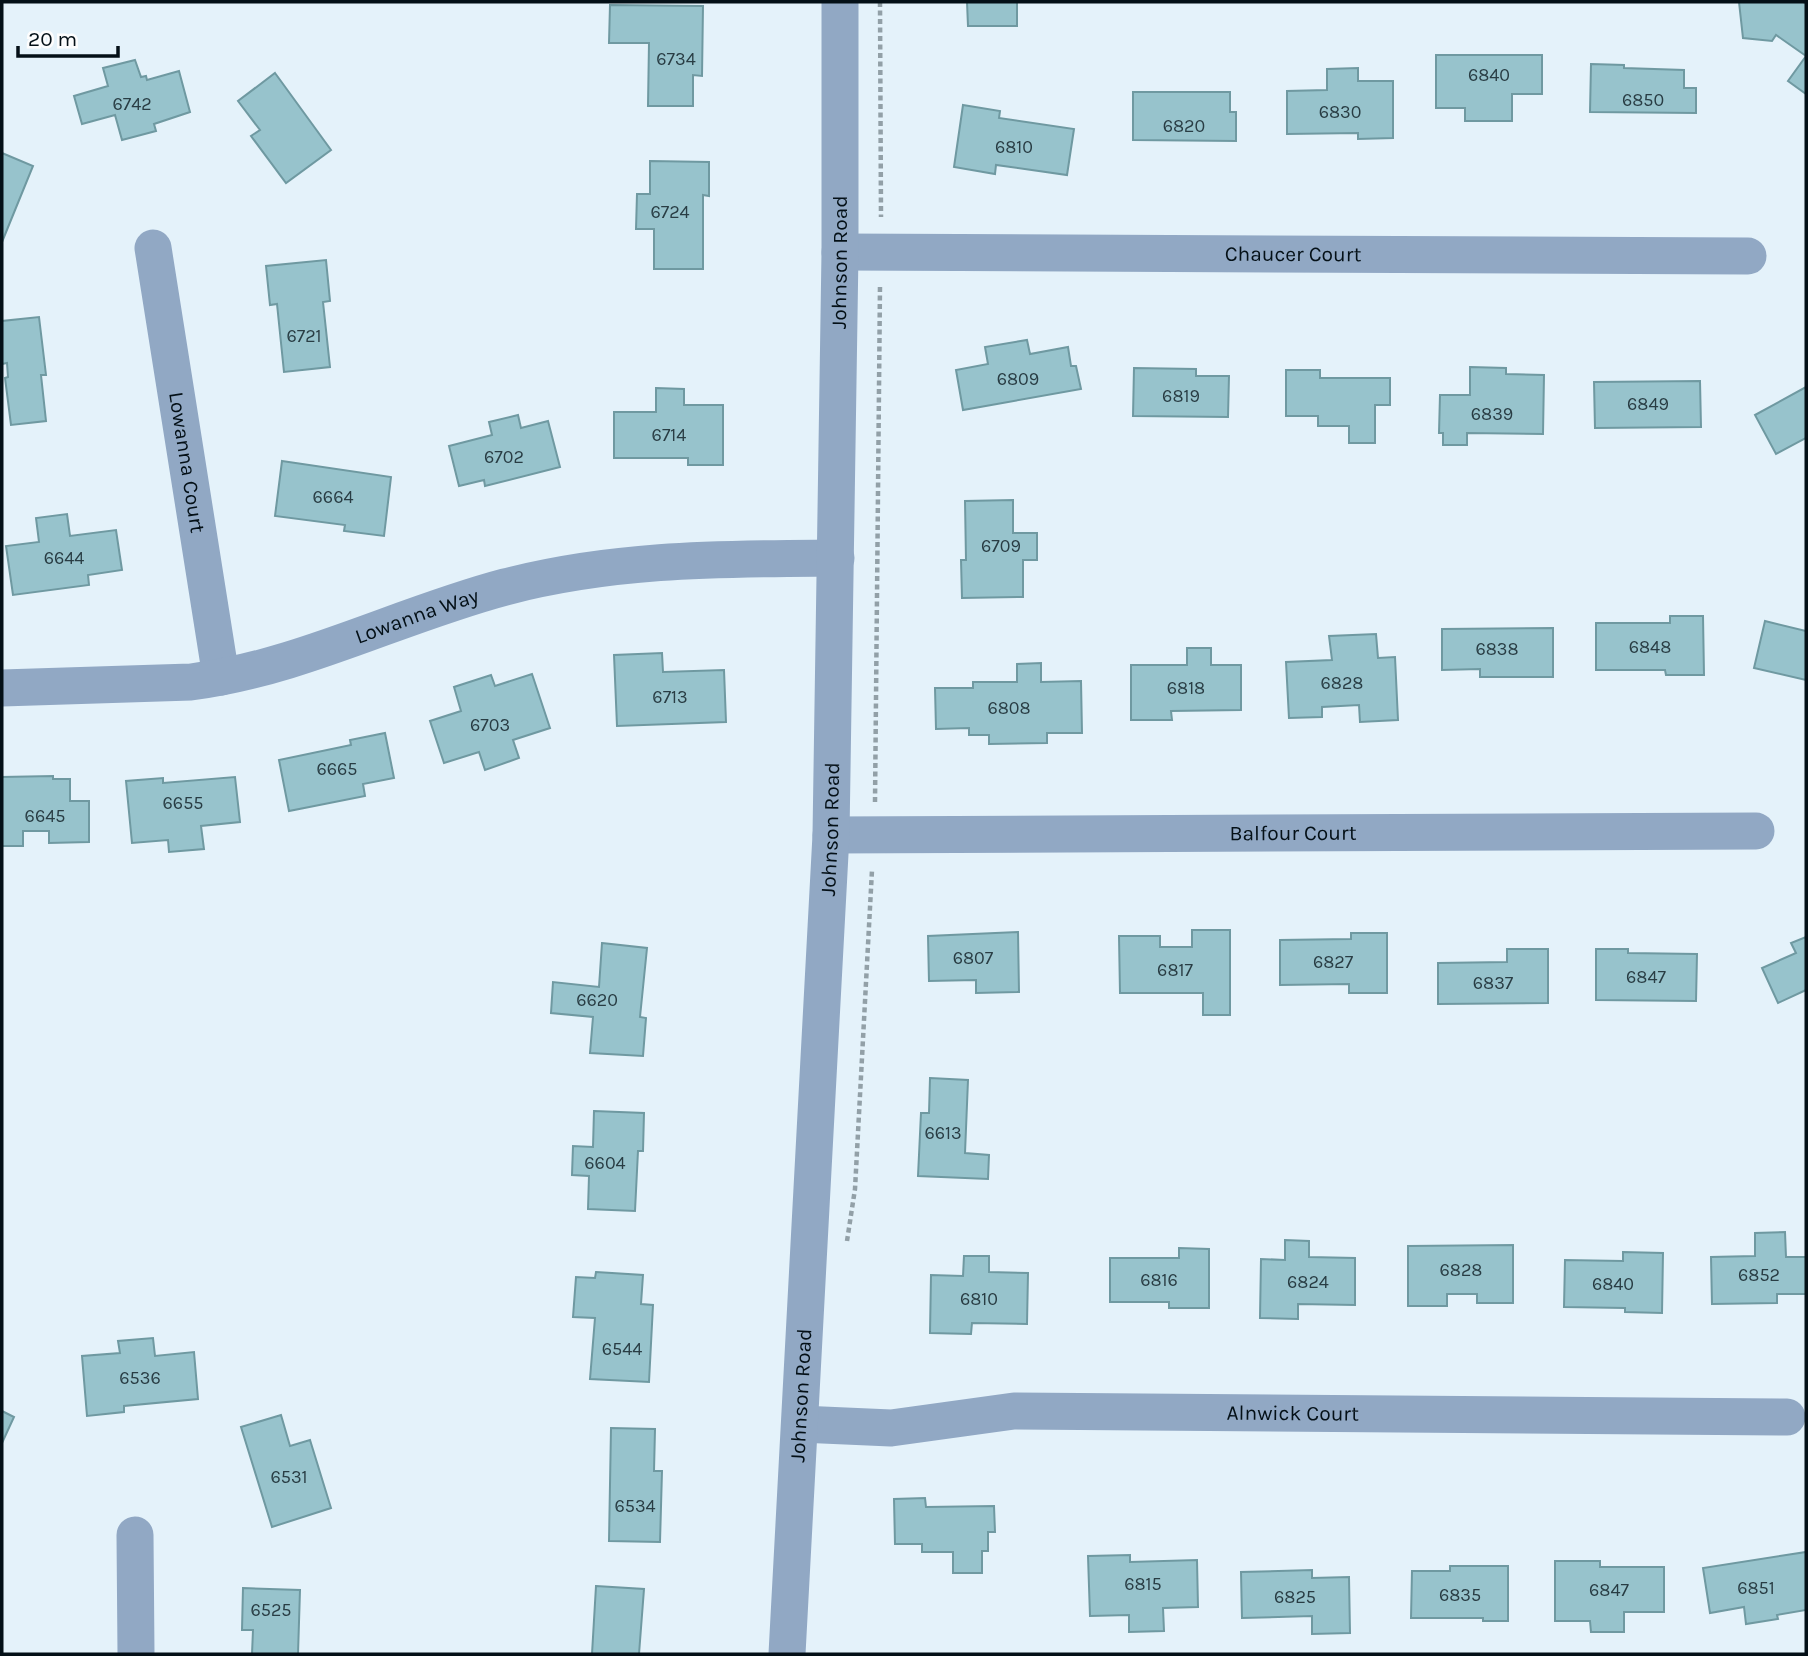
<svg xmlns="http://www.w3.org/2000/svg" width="1808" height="1656" viewBox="0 0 1808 1656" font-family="Karla,sans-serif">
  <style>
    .building { fill: #97c3cc; stroke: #6f99a1; stroke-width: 2 }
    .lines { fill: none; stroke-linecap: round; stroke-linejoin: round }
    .path { stroke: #92a0a7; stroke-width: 4.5; stroke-dasharray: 5 3.5; stroke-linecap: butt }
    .minor { stroke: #91a8c4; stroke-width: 37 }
    .labels { text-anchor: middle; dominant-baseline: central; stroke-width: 5; stroke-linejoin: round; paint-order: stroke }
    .number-label { font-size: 18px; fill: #293d44 }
    .street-label { font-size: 21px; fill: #041017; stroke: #fdfdfd }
  </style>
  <rect width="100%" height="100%" fill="#e4f2fa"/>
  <!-- building -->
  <g class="building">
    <polygon points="967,2 1017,2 1017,26 968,26"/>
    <polygon points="1739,2 1803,2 1806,4 1806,94 1788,81 1806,56 1776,35 1772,41 1743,38"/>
    <polygon points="610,5 703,6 702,76 693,75 693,106 648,106 649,43 609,43"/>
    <polygon points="1436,55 1542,55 1542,94 1512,94 1512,121 1465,121 1465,108 1436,108"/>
    <polygon points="135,60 141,77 146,76 147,80 179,71 190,112 154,124 156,131 122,140 115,115 82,124 74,96 108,86 103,68"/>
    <polygon points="1591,64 1624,65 1624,68 1684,70 1684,88 1696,88 1696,113 1590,112"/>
    <polygon points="1358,68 1358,81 1393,81 1393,138 1358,139 1358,133 1287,134 1287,91 1327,90 1327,69"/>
    <polygon points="275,73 331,150 286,183 251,136 260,130 238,101"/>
    <polygon points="1133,92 1230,92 1230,112 1236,112 1236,141 1133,140"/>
    <polygon points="963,105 1000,111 999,118 1074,129 1067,175 996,165 995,174 954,167"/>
    <polygon points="2,153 33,166 2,242"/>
    <polygon points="650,161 709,162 709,196 703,195 703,269 654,269 654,229 636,229 637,194 650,194"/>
    <polygon points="326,260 330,301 323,302 330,367 284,372 277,304 270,305 266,266"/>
    <polygon points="39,317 46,375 41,375 46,421 11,425 5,378 8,377 7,363 2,364 2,321"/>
    <polygon points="1027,340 1030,354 1068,347 1071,366 1076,366 1081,389 963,410 956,370 988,364 985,347"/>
    <polygon points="1470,367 1506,368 1506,374 1544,375 1543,434 1467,433 1467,445 1443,445 1443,433 1439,433 1440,395 1470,395"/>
    <polygon points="1134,368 1196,369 1196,376 1229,376 1228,417 1133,416"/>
    <polygon points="1286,370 1320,370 1320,378 1390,378 1390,405 1375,405 1375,443 1349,443 1349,426 1318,426 1318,416 1286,416"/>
    <polygon points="1700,381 1701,427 1595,428 1594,382"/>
    <polygon points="1806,387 1806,438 1776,454 1755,415"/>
    <polygon points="656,388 684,389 684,405 723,405 723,465 688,465 688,458 614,458 614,412 656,412"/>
    <polygon points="518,415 521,428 548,421 560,467 485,486 484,480 459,486 449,446 492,435 489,422"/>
    <polygon points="282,461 391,477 384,536 344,531 345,525 275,516"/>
    <polygon points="1013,500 1013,533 1037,533 1037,560 1023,560 1023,597 962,598 961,560 966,560 965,501"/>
    <polygon points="67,514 70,536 116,530 122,570 88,575 89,585 13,595 6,546 39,542 36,518"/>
    <polygon points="1670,616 1703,616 1704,675 1666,675 1665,670 1596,670 1596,623 1670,623"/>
    <polygon points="1765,621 1806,631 1806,680 1754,668"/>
    <polygon points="1553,628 1553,677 1480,677 1480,669 1442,670 1442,629"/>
    <polygon points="1376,634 1378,658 1395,657 1398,720 1360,722 1359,705 1322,707 1322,717 1289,718 1286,662 1332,660 1329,636"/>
    <polygon points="1187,648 1211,648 1211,665 1241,665 1241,710 1171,711 1172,720 1131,720 1131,665 1187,665"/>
    <polygon points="662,653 663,672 724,670 726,722 617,726 614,655"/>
    <polygon points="1041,663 1041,682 1081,681 1082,733 1047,733 1047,743 989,744 989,735 969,735 969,728 936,729 935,688 973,688 973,682 1017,682 1017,664"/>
    <polygon points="532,674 550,728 513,740 519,758 485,770 479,752 444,763 430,721 461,711 454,687 491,675 495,686"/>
    <polygon points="385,733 394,778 363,784 365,796 289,811 279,760 351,745 350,740"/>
    <polygon points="53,776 53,779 70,779 70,801 89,801 89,842 49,843 49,831 23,831 23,846 2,846 2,777"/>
    <polygon points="235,777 240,822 201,826 204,849 169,852 168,840 132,843 126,781 163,778 163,783"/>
    <polygon points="1192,930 1230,930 1230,1015 1203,1015 1203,993 1120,993 1119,936 1160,936 1160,947 1192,947"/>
    <polygon points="1018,932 1019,992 976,993 976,980 929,981 928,936"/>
    <polygon points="1351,933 1387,933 1387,993 1349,993 1349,984 1280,985 1280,940 1351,939"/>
    <polygon points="1806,937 1806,990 1778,1003 1762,968 1796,953 1791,943"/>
    <polygon points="602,943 647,948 640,1017 646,1018 643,1056 590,1053 593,1017 551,1013 553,982 599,987"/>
    <polygon points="1507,949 1548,949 1548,1003 1438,1004 1438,963 1507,962"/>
    <polygon points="1596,949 1628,949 1628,953 1697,954 1696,1001 1596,1000"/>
    <polygon points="930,1078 968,1080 965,1153 989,1155 988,1179 918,1176 921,1113 929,1113"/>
    <polygon points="594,1111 644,1113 643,1151 638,1151 635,1211 588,1209 589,1176 572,1175 573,1146 593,1147"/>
    <polygon points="1785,1232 1786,1257 1806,1257 1806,1294 1777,1294 1777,1303 1712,1304 1711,1257 1755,1256 1755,1233"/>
    <polygon points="1285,1240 1309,1241 1309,1257 1355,1258 1355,1305 1298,1304 1298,1319 1260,1318 1261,1259 1285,1260"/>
    <polygon points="1513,1245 1513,1303 1477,1303 1477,1294 1447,1294 1447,1306 1408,1306 1408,1246"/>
    <polygon points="1179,1248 1209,1249 1209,1308 1169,1308 1169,1302 1110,1302 1110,1258 1179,1258"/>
    <polygon points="1623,1252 1663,1253 1662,1313 1625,1312 1625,1308 1564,1307 1565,1260 1623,1261"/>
    <polygon points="964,1256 989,1256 989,1272 1028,1273 1027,1324 972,1323 971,1334 930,1333 931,1275 963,1276"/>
    <polygon points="596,1272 643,1275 641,1304 653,1305 649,1382 590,1379 595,1318 573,1317 576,1277 595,1278"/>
    <polygon points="153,1338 155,1356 194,1352 198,1399 124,1406 124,1412 87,1416 82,1356 120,1353 118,1341"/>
    <polygon points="2,1411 14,1417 2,1443"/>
    <polygon points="281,1415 290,1446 310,1440 331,1508 272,1527 241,1427"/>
    <polygon points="611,1428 655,1429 654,1471 662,1471 660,1542 609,1541"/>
    <polygon points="925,1498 926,1507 994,1506 995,1532 988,1532 988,1551 982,1551 982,1573 953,1573 953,1552 922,1552 922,1544 895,1544 894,1499"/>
    <polygon points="1806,1552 1806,1610 1777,1615 1778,1619 1746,1624 1744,1607 1710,1613 1703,1568"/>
    <polygon points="1130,1555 1130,1562 1197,1560 1198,1607 1163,1608 1164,1631 1129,1632 1129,1615 1090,1616 1088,1556"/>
    <polygon points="1555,1561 1600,1561 1600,1567 1664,1567 1664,1612 1624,1612 1624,1632 1591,1632 1590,1621 1555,1621"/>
    <polygon points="1450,1566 1508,1566 1508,1621 1483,1621 1483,1618 1411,1618 1412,1571 1450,1571"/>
    <polygon points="1312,1570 1312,1578 1349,1577 1350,1633 1312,1634 1312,1616 1242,1618 1241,1572"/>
    <polygon points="596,1586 644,1589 639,1654 592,1654"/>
    <polygon points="243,1588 300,1590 298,1654 252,1654 253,1630 242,1630"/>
  </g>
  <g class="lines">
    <!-- path -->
    <g class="path">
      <polyline points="880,2 881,217"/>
      <polyline points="875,802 880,285"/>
      <polyline points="847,1241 855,1189 872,870"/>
    </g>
    <!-- minor -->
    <g class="minor">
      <path id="s1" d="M 153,248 L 221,677"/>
      <path id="s2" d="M 840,252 L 1748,256"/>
      <path id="s3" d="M 2,688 L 191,682 C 300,668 399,615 505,587 C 617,558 721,559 836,558"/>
      <path id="s4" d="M 831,835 L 1756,831"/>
      <path id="s5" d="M 800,1424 L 891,1428 L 1014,1411 L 1787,1417"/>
      <polyline points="135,1535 136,1654"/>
      <path id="s6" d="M 787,1654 L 831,835 L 840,252 L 840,2"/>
    </g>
  </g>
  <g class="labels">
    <!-- number labels -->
    <g class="number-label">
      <text x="676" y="59">6734</text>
      <text x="1489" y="75">6840</text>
      <text x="1643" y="100">6850</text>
      <text x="132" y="104">6742</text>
      <text x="1340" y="112">6830</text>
      <text x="1184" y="126">6820</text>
      <text x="1014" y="147">6810</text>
      <text x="670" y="212">6724</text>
      <text x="304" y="336">6721</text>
      <text x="1018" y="379">6809</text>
      <text x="1181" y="396">6819</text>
      <text x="1648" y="404">6849</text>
      <text x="1492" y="414">6839</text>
      <text x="669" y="435">6714</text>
      <text x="504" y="457">6702</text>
      <text x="333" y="497">6664</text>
      <text x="1001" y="546">6709</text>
      <text x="64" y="558">6644</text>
      <text x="1650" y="647">6848</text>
      <text x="1497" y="649">6838</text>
      <text x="1342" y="683">6828</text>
      <text x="1186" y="688">6818</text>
      <text x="670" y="697">6713</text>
      <text x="1009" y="708">6808</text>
      <text x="490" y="725">6703</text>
      <text x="337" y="769">6665</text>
      <text x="183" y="803">6655</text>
      <text x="45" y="816">6645</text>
      <text x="973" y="958">6807</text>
      <text x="1333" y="962">6827</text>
      <text x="1175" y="970">6817</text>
      <text x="1646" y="977">6847</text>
      <text x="1493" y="983">6837</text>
      <text x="597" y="1000">6620</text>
      <text x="943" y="1133">6613</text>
      <text x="605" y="1163">6604</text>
      <text x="1461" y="1270">6828</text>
      <text x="1759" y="1275">6852</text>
      <text x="1159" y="1280">6816</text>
      <text x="1308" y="1282">6824</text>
      <text x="1613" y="1284">6840</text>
      <text x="979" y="1299">6810</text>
      <text x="622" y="1349">6544</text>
      <text x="140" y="1378">6536</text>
      <text x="289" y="1477">6531</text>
      <text x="635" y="1506">6534</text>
      <text x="1143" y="1584">6815</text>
      <text x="1756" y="1588">6851</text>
      <text x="1609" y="1590">6847</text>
      <text x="1460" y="1595">6835</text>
      <text x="1295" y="1597">6825</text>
      <text x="271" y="1610">6525</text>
    </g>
    <!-- street labels -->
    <g class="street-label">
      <text stroke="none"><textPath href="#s2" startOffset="453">Chaucer Court</textPath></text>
      <text stroke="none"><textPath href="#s6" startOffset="1393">Johnson Road</textPath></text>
      <text stroke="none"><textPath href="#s1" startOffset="217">Lowanna Court</textPath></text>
      <text stroke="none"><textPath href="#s3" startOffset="425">Lowanna Way</textPath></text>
      <text stroke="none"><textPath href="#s6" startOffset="826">Johnson Road</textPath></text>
      <text stroke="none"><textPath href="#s4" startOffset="462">Balfour Court</textPath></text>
      <text stroke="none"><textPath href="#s6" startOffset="259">Johnson Road</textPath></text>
      <text stroke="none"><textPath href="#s5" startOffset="494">Alnwick Court</textPath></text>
    </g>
  </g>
  <!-- border -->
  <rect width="1808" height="1656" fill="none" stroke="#041017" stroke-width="7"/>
  <!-- scale -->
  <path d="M18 46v10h100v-10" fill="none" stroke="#041017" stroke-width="3.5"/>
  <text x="28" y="46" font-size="21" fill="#041017" stroke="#fdfdfd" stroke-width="5" paint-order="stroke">20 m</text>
</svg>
